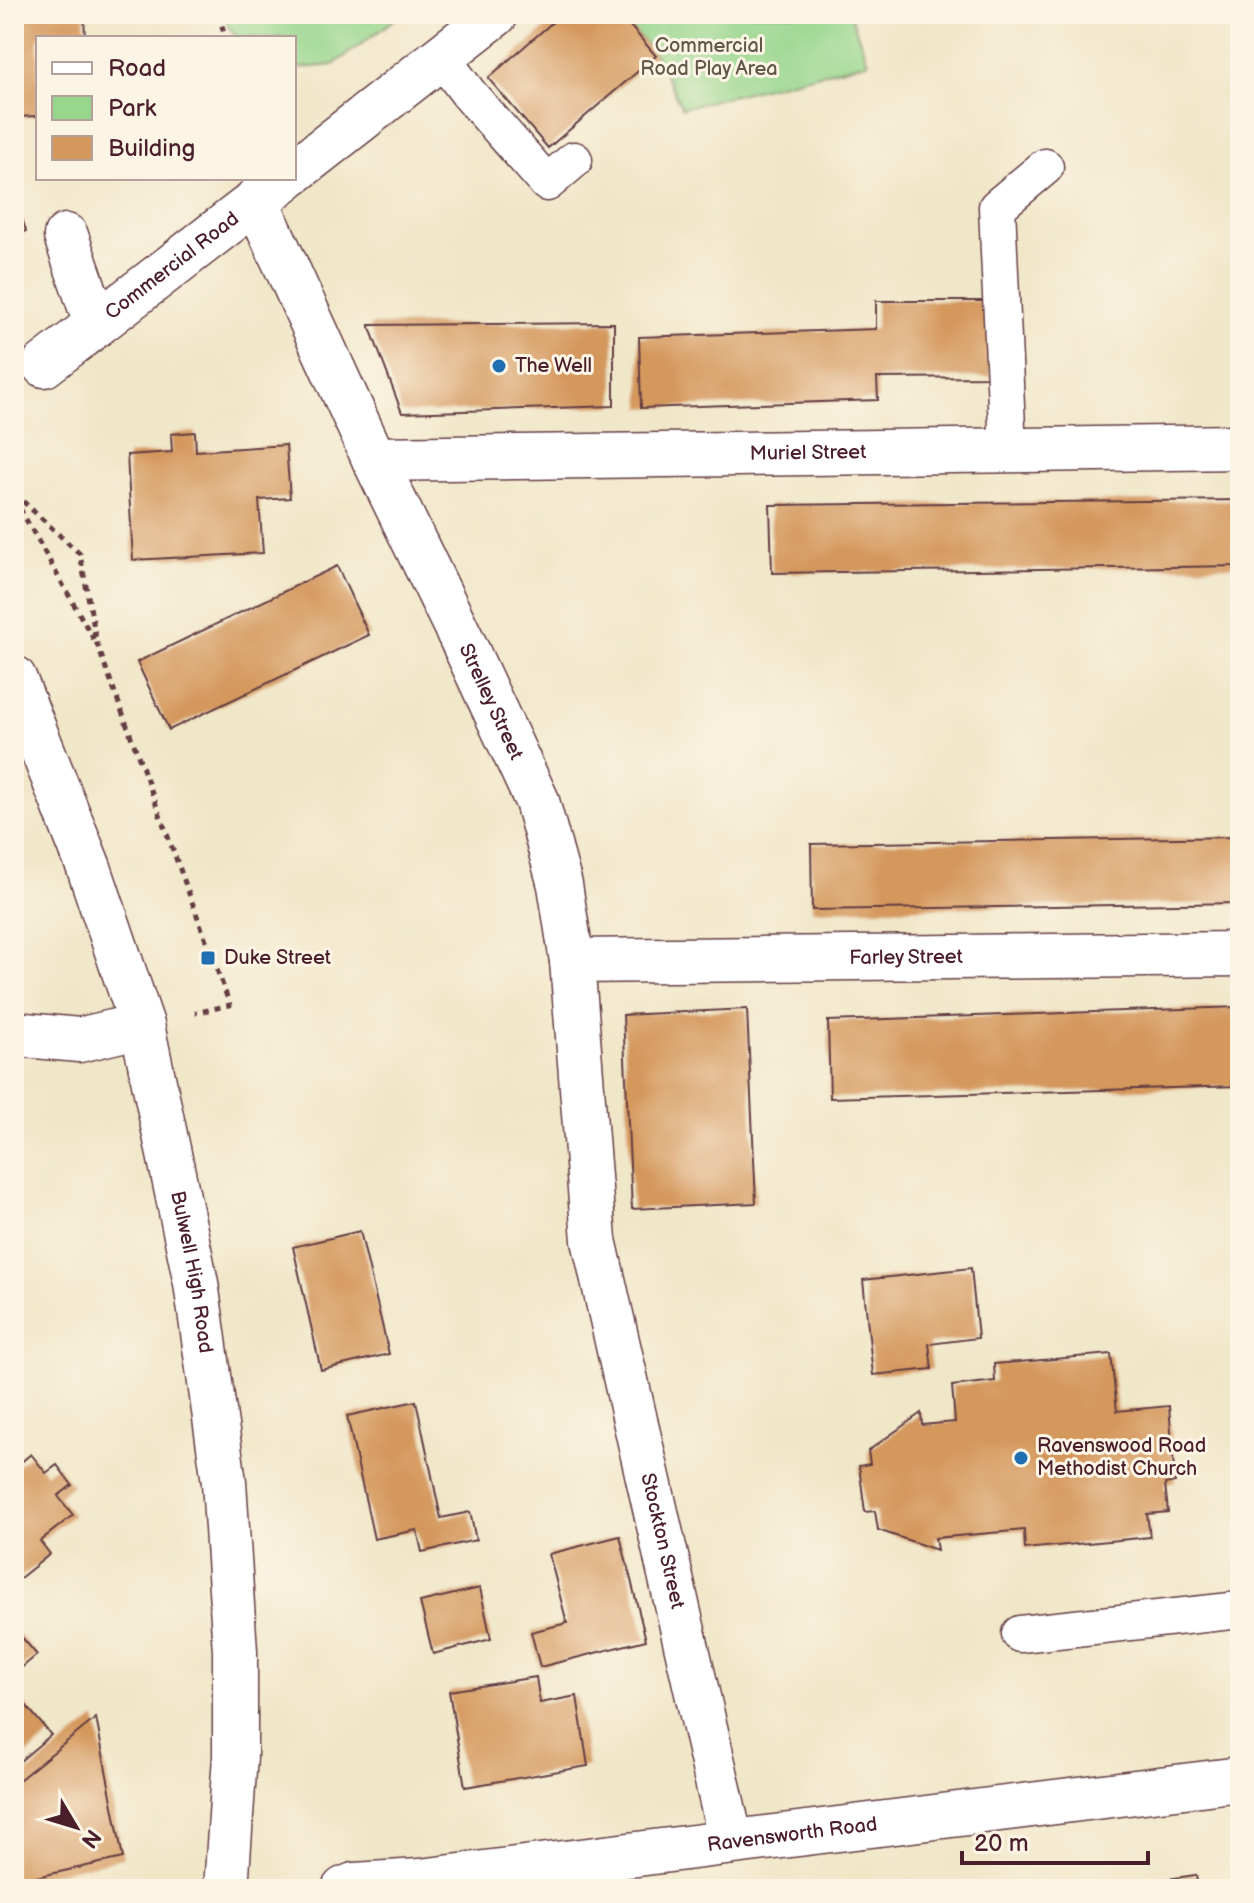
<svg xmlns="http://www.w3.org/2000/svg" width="1254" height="1903" viewBox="0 0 1254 1903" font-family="'Balsamiq Sans',sans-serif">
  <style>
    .green { fill: #97d68d; stroke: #707a5c; stroke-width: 2 }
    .building { fill: #d4975c }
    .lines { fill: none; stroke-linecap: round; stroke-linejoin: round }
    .service-casing { stroke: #633d43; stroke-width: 39 }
    .minor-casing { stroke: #633d43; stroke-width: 47 }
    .tertiary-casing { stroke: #633d43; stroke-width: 47 }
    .secondary-casing { stroke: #633d43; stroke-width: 47 }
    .path { stroke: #633d43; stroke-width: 5; stroke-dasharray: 6 6; stroke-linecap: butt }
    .service { stroke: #fff; stroke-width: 36 }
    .minor { stroke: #fff; stroke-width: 44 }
    .tertiary { stroke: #fff; stroke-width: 44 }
    .secondary { stroke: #fff; stroke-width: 44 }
    .poi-dot { fill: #1f6fb2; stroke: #fcf5e5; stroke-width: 3 }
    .labels { text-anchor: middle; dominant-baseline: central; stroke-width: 6; stroke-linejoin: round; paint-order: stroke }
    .park-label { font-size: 20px; fill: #615648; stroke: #fcf5e5 }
    .street-label { font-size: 20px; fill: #4a1f2b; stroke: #fcf5e5 }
    .poi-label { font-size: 20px; fill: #4a1f2b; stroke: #fcf5e5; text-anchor: start }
  </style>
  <rect width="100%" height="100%" fill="#fcf5e5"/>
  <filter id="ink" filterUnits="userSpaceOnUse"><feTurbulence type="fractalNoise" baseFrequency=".0125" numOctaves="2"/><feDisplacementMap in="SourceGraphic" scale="16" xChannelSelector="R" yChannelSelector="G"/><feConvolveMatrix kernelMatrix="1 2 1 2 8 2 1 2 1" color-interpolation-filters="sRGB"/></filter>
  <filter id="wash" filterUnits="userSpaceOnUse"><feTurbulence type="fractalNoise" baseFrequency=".006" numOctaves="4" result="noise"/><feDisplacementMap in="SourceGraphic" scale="32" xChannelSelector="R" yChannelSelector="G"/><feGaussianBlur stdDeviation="1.8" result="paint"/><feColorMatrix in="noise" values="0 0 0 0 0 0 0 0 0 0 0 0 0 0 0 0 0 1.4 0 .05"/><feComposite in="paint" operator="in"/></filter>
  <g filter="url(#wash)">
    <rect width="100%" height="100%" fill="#f0e6c8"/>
    <!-- green -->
    <g class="green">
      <polygon points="226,14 402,14 333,65 301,68 294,67 294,38 238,38 228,26"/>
      <polygon points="620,14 850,14 868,62 682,108 656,56"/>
    </g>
    <g id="blocks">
      <!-- building -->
      <g class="building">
        <polygon points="14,14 84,14 85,38 38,38 38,116 14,117"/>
        <polygon points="562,14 620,14 656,56 548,148 488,78"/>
        <polygon points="17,203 26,231 14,236 14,205"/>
        <polygon points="876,301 991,301 991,377 877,378 878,400 641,408 639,337 876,329"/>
        <polygon points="614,323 614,406 402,413 369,325"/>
        <polygon points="195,432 196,451 286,445 290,498 259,500 263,553 133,560 127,455 172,452 171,434"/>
        <polygon points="1240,500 1240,566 772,573 770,505"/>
        <polygon points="337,566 369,635 169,730 137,662"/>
        <polygon points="1240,837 1240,903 812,910 811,844"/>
        <polygon points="1240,1007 1240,1086 830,1098 828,1021"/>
        <polygon points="747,1009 756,1203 632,1209 623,1015"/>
        <polygon points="360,1231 389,1354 321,1370 293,1247"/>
        <polygon points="971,1268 978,1338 929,1344 932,1369 873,1375 863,1280"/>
        <polygon points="1111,1354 1117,1411 1169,1406 1175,1482 1165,1484 1168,1512 1147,1514 1150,1537 1025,1549 1024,1530 935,1538 937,1550 878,1530 875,1511 865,1512 859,1466 870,1464 868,1451 921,1413 922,1425 955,1422 952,1386 995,1381 994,1364"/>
        <polygon points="416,1401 441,1518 470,1512 476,1540 422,1552 417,1530 374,1539 347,1416"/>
        <polygon points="31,1454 46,1473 57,1465 72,1485 58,1496 73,1515 40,1541 50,1554 14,1583 14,1468"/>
        <polygon points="620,1536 646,1640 540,1667 531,1632 567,1623 549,1554"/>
        <polygon points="480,1588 491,1639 433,1654 420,1602"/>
        <polygon points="14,1628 37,1655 14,1674"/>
        <polygon points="536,1677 540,1703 577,1696 588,1766 465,1787 449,1691"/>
        <polygon points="14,1691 51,1735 14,1766"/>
        <polygon points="96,1718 123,1858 14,1882 14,1784"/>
        <polygon points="1196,1875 1198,1889 1111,1889 1111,1887"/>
      </g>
    </g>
  </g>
  <g filter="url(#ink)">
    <use href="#blocks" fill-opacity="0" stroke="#633d43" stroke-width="2"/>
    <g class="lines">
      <!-- service casing -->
      <g class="service-casing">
        <g id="service">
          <polyline points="441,57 469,94 547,183 574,160"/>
          <polyline points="1008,450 997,207 1045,167"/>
          <polyline points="1020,1634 1240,1610"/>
        </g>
      </g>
      <!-- minor casing -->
      <g class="minor-casing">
        <g id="minor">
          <polyline points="294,172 496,14"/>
          <path id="s1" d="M 256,200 L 374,459 L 463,642 L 537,801 L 560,885 L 572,961 L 594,1240 L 731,1842"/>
          <polyline points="66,236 96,324"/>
          <path id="s2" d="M 44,365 L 286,178"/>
          <path id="s3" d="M 374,459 L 1240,447"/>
          <path id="s4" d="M 572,961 L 1240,954"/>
          <polyline points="14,1034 79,1040 142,1025"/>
        </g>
      </g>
      <!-- tertiary casing -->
      <g class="tertiary-casing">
        <g id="tertiary">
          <path id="s5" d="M 344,1889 L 354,1885 L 420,1881 L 1240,1779"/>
        </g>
      </g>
      <!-- secondary casing -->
      <g class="secondary-casing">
        <g id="secondary">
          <path id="s6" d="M 14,678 L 89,868 L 142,1025 L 196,1283 L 224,1482 L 235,1651 L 235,1756 L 226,1889"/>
        </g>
      </g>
      <!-- path -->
      <g class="path">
        <polyline points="219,14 225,38"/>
        <polyline points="14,493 80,554 97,644 230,1005 195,1013"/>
        <polyline points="14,498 94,640"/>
      </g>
      <!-- service -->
      <use href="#service" class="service"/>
      <!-- minor -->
      <use href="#minor" class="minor"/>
      <!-- tertiary -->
      <use href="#tertiary" class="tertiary"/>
      <!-- secondary -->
      <use href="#secondary" class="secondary"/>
    </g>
  </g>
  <!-- markers -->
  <g class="poi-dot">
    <circle cx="499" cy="366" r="8"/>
    <rect x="200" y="950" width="16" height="16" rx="4"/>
    <circle cx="1021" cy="1458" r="8"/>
  </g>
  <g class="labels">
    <!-- park labels -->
    <g class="park-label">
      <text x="709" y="46">Commercial<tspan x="709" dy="23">Road Play Area</tspan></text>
    </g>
    <!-- street labels -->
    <g class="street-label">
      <text stroke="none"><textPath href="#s2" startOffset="162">Commercial Road</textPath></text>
      <text stroke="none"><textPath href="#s3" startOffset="434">Muriel Street</textPath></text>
      <text stroke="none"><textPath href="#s1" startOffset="554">Strelley Street</textPath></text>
      <text stroke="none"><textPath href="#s4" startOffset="334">Farley Street</textPath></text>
      <text stroke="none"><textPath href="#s6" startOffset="622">Bulwell High Road</textPath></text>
      <text stroke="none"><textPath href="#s1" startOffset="1416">Stockton Street</textPath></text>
      <text stroke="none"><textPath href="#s5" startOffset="452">Ravensworth Road</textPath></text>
    </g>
    <!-- poi labels -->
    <g class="poi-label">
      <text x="515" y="366">The Well</text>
      <text x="224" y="958">Duke Street</text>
      <text x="1037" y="1446">Ravenswood Road<tspan x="1037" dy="23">Methodist Church</tspan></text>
    </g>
  </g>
  <!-- margin -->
  <rect width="1254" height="1903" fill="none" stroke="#fcf5e5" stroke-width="48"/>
  <!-- legend -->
  <rect x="36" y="36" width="260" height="144" fill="#fcf5e5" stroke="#b59f9b" stroke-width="2"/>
  <rect x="52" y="62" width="40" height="12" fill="#ffffff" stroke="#b59f9b" stroke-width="2"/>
  <text x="108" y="76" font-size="24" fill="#4a1f2b">Road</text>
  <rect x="52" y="96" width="40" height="24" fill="#97d68d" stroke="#b59f9b" stroke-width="2"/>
  <text x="108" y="116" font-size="24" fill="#4a1f2b">Park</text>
  <rect x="52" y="136" width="40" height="24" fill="#d4975c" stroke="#b59f9b" stroke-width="2"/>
  <text x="108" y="156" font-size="24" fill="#4a1f2b">Building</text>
  <!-- north arrow -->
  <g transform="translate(76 1827) rotate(128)" stroke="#fcf5e5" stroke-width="6" paint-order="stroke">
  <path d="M0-6L14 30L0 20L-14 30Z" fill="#4a1f2b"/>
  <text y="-12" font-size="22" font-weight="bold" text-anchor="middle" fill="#4a1f2b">N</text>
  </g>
  <!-- scale -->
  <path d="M962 1851v12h186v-12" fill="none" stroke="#4a1f2b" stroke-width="4"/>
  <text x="974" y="1851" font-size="24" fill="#4a1f2b" stroke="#fcf5e5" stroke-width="6" paint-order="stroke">20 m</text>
</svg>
